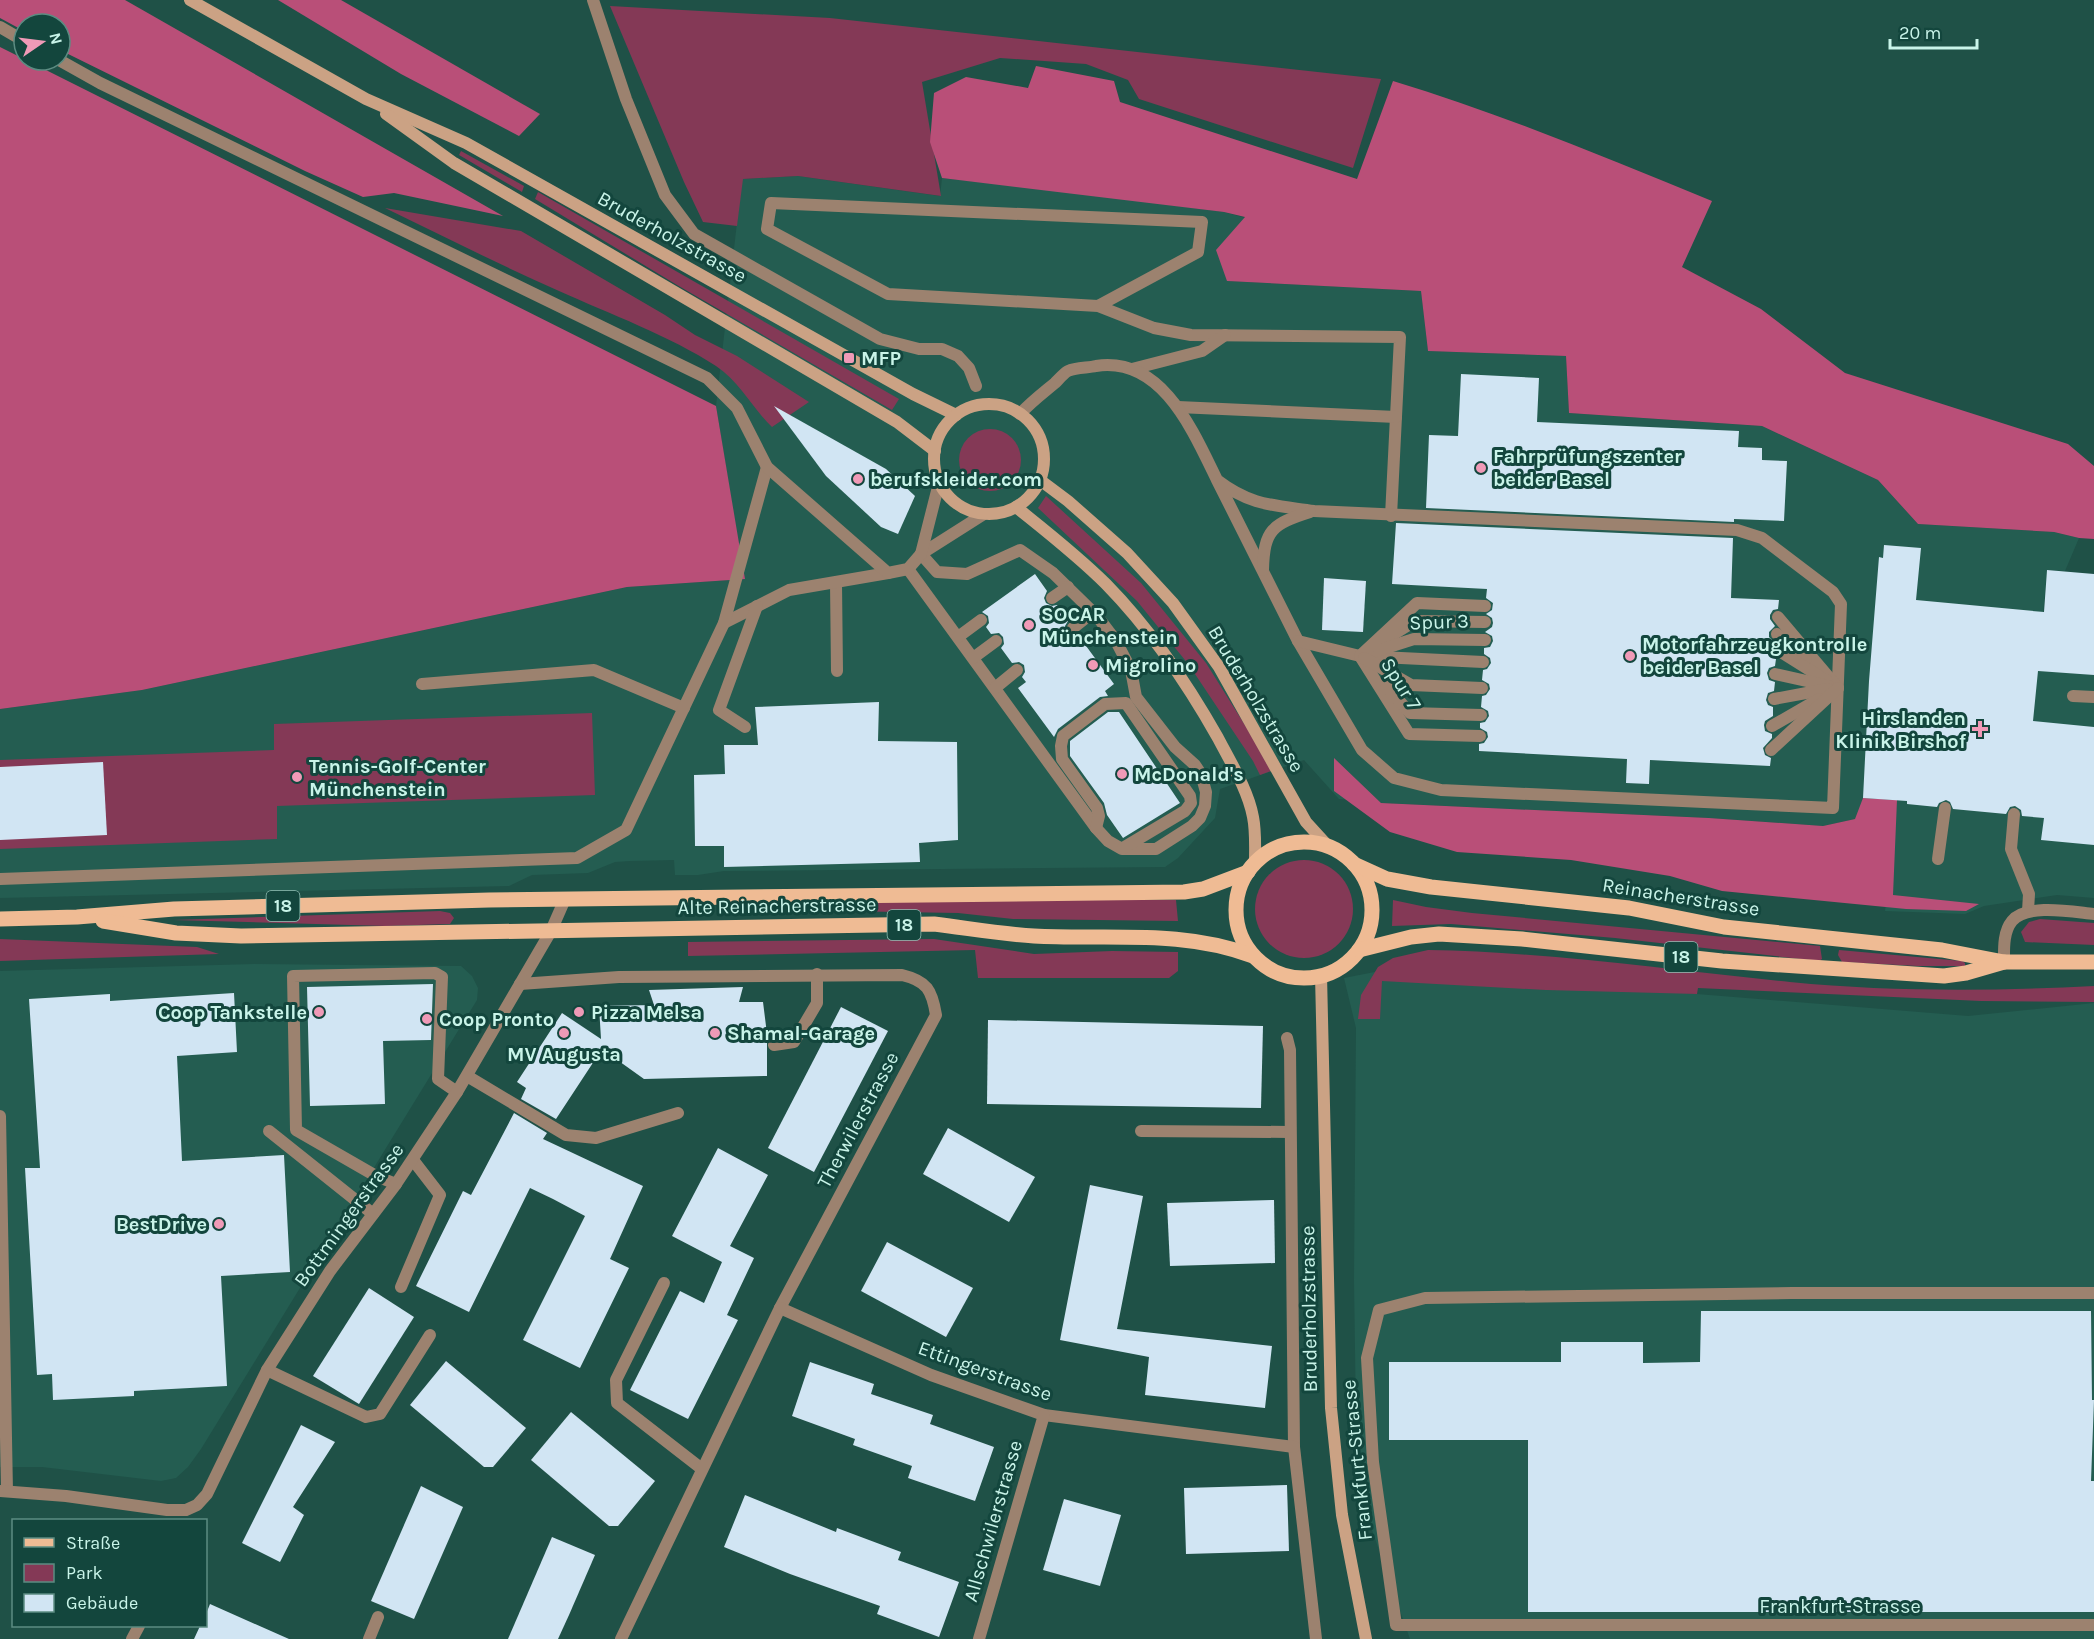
<svg xmlns="http://www.w3.org/2000/svg" width="2094" height="1639" viewBox="0 0 2094 1639" font-family="Karla,sans-serif">
  <style>
    .built { fill: #245d51 }
    .green { fill: #843956 }
    .forest { fill: #b94f78 }
    .building { fill: #d1e5f3 }
    .lines { fill: none; stroke-linecap: round; stroke-linejoin: round }
    .lane { stroke: #9c826f; stroke-width: 12 }
    .street { stroke: #9c826f; stroke-width: 12 }
    .secondary { stroke: #cba284; stroke-width: 12 }
    .primary { stroke: #efbb94; stroke-width: 15 }
    .poi-dot { fill: #f09ab7; stroke: #13463d; stroke-width: 2 }
    .labels { text-anchor: middle; dominant-baseline: central; stroke-width: 6; stroke-linejoin: round; paint-order: stroke }
    .shield { fill: #13463d; stroke: #92c0b5; stroke-width: 1.5 }
    .shield-label { font-size: 18px; font-weight: bold; fill: #c9f4e9 }
    .street-label { font-size: 20px; fill: #c9f4e9; stroke: #13463d }
    .poi-label { font-size: 20px; font-weight: bold; fill: #c9f4e9; stroke: #13463d; text-anchor: start }
  </style>
  <rect width="100%" height="100%" fill="#1f5147"/>
  <!-- built -->
  <g class="built">
    <polygon points="798,176 940,196 942,178 1085,194 1224,212 1246,218 1227,281 1421,291 1428,351 1566,356 1569,413 1762,426 1878,480 1918,524 2054,532 2079,538 2065,571 2047,570 2038,670 2094,675 2094,898 2057,895 1984,906 1965,914 1885,911 1897,801 1855,819 1823,826 1709,818 1381,803 1339,799 1304,760 1220,789 1215,818 1178,858 1165,867 724,871 698,875 675,875 674,860 630,861 615,862 588,873 532,875 509,886 0,898 0,709 142,690 627,587 744,579 716,406 742,179"/>
    <polygon points="254,964 461,966 472,976 478,988 477,1000 201,1449 188,1467 176,1478 161,1481 42,1467 0,1467 0,971"/>
    <polygon points="1390,969 1968,1016 2094,1003 2094,1639 1410,1639 1357,1487 1354,1280 1356,1028 1344,978"/>
  </g>
  <!-- green -->
  <g class="green">
    <polygon points="610,6 830,18 1381,79 1353,168 1139,99 1128,80 1086,64 1000,58 922,82 941,196 798,176 743,179 737,226 703,222 684,182"/>
    <polygon points="461,151 524,186 522,192 459,155"/>
    <polygon points="538,192 899,399 892,410 677,285 535,199"/>
    <path d="M 385,208 L 521,231 L 665,315 L 695,335 L 737,356 L 809,402 L 772,427 C 752,408 740,382 716,366 C 670,336 610,314 559,291 C 500,265 443,236 385,208 Z"/>
    <circle cx="990" cy="460" r="31"/>
    <polygon points="1046,496 1141,583 1206,663 1248,730 1271,771 1260,775 1253,761 1189,665 1137,601 1038,508"/>
    <polygon points="592,713 595,795 277,806 277,839 0,849 0,760 274,750 274,724"/>
    <circle cx="1304" cy="909" r="49"/>
    <polygon points="1053,900 1176,900 1178,921 1013,919 958,913 838,911 800,908 805,903"/>
    <polygon points="1393,900 1426,907 1472,913 1820,946 1822,959 1819,961 1615,938 1451,924 1392,926"/>
    <polygon points="440,911 450,913 454,918 450,924 385,926 173,920"/>
    <polygon points="2040,919 2094,923 2094,945 2025,942 2021,932 2029,922"/>
    <polygon points="0,939 197,947 219,954 0,961"/>
    <polygon points="934,939 1034,954 1112,951 1178,952 1178,971 1169,978 978,978 975,950 688,956 688,942"/>
    <path d="M 1428,950 C 1550,952 1670,970 1790,982 C 1891,992 1993,991 2094,986 L 2094,1002 L 1981,1001 L 1698,988 L 1697,994 L 1546,990 L 1382,981 L 1380,1019 L 1358,1019 L 1361,995 L 1378,967 L 1393,958 Z"/>
    <polygon points="1839,950 1962,961 1965,963 1965,966 1918,966 1842,962 1838,955"/>
  </g>
  <!-- forest -->
  <g class="forest">
    <polygon points="0,0 125,0 503,216 394,193 363,197 305,171 60,50 60,24 24,24 24,31 0,18"/>
    <polygon points="278,0 341,0 540,114 519,136 401,74"/>
    <polygon points="0,47 716,406 745,579 627,587 142,690 0,709"/>
    <path d="M 1036,66 L 1114,81 L 1120,102 L 1357,179 L 1393,81 C 1502,114 1607,158 1712,201 L 1682,267 L 1761,309 L 1845,373 L 2068,444 L 2094,466 L 2094,539 L 2079,538 L 2054,532 L 1918,524 L 1878,480 L 1762,426 L 1569,413 L 1566,356 L 1428,351 L 1421,291 L 1227,281 L 1216,250 L 1245,217 L 1224,212 L 942,178 L 930,142 L 934,93 L 966,77 L 1028,88 Z"/>
    <polygon points="1334,758 1381,803 1709,818 1823,826 1855,819 1863,798 1897,800 1893,895 1979,904 1966,911 1906,909 1722,891 1670,876 1571,860 1457,852 1390,832 1334,791"/>
  </g>
  <!-- building -->
  <g class="building">
    <polygon points="1461,374 1539,378 1537,422 1739,431 1738,447 1762,448 1762,460 1787,461 1784,521 1734,519 1734,522 1426,508 1429,435 1458,436"/>
    <polygon points="774,406 886,469 915,496 898,534 881,527 826,476"/>
    <polygon points="1396,523 1733,538 1731,598 1779,600 1778,609 1773,610 1770,615 1770,619 1775,626 1769,632 1769,637 1773,641 1768,648 1769,653 1776,659 1775,666 1769,668 1767,673 1769,680 1775,682 1774,691 1768,693 1766,700 1768,705 1773,707 1773,716 1765,721 1764,725 1765,731 1772,734 1772,738 1763,748 1765,755 1771,758 1770,766 1650,760 1649,784 1626,783 1627,759 1479,751 1479,744 1484,743 1488,737 1487,732 1480,728 1480,723 1485,722 1489,716 1488,711 1481,707 1482,696 1486,695 1490,689 1489,684 1482,680 1483,670 1487,669 1491,663 1490,658 1484,654 1484,648 1490,647 1493,641 1492,636 1485,632 1492,627 1493,623 1492,618 1486,614 1492,610 1493,603 1486,598 1487,589 1392,584"/>
    <polygon points="1884,545 1921,548 1916,600 2044,612 2047,570 2094,574 2094,675 2038,671 2033,721 2094,727 2094,845 2041,840 2044,818 2022,816 2021,810 2015,806 2010,807 2006,814 1953,809 1950,802 1946,800 1939,803 1937,807 1907,804 1907,801 1863,798 1869,681 1879,557 1883,558"/>
    <polygon points="1035,574 1047,591 1044,598 1046,603 1052,606 1057,605 1068,621 1065,626 1066,633 1071,636 1078,635 1114,684 1105,691 1108,696 1100,697 1058,729 1054,737 1018,688 1026,682 1022,677 1025,672 1024,665 1019,662 1012,663 1001,648 1004,644 1003,637 999,633 991,634 986,627 989,623 988,616 982,612"/>
    <polygon points="1324,578 1366,581 1363,632 1322,630"/>
    <polygon points="879,702 878,741 957,742 958,840 919,843 920,862 724,867 724,846 695,846 694,775 725,774 724,745 758,745 755,707"/>
    <polygon points="1108,712 1119,712 1180,803 1123,838 1107,815 1104,803 1070,756 1070,741"/>
    <polygon points="103,762 107,835 0,840 0,767"/>
    <polygon points="433,984 431,1040 383,1041 385,1104 310,1106 307,987"/>
    <polygon points="743,987 739,1002 763,1002 767,1034 767,1076 644,1079 602,1049 556,1119 521,1099 526,1088 517,1082 562,1013 601,1039 599,1006 654,1005 649,990"/>
    <polygon points="234,993 237,1052 177,1056 182,1161 284,1155 290,1272 221,1276 227,1386 134,1391 134,1396 53,1400 52,1374 37,1375 25,1168 40,1168 29,999 110,994 110,1001"/>
    <polygon points="841,1007 888,1031 814,1172 768,1148"/>
    <polygon points="988,1020 1263,1026 1261,1108 987,1104"/>
    <polygon points="514,1113 547,1133 543,1139 643,1186 610,1259 629,1268 580,1368 523,1340 585,1216 553,1199 530,1188 469,1312 416,1286 463,1191 471,1195"/>
    <polygon points="948,1128 1035,1177 1009,1222 923,1174"/>
    <polygon points="718,1148 768,1175 730,1246 754,1258 727,1315 738,1320 688,1419 630,1390 680,1291 704,1303 722,1262 672,1236"/>
    <polygon points="1090,1185 1143,1196 1117,1329 1272,1346 1265,1408 1145,1395 1149,1357 1060,1340"/>
    <polygon points="1274,1200 1275,1263 1170,1266 1167,1203"/>
    <polygon points="887,1242 973,1288 946,1337 861,1291"/>
    <polygon points="369,1288 414,1317 359,1404 313,1376"/>
    <polygon points="1701,1311 2091,1311 2092,1400 2094,1400 2091,1481 2094,1481 2094,1612 1528,1612 1528,1440 1389,1440 1389,1362 1561,1362 1561,1342 1643,1342 1643,1363 1700,1362"/>
    <polygon points="446,1361 526,1428 493,1467 484,1467 410,1405"/>
    <polygon points="810,1362 874,1384 871,1394 933,1415 930,1424 994,1447 975,1501 908,1478 912,1466 853,1445 855,1439 792,1416"/>
    <polygon points="571,1412 655,1481 618,1526 609,1526 531,1460"/>
    <polygon points="301,1425 335,1442 293,1507 304,1515 280,1562 242,1543"/>
    <polygon points="1287,1485 1289,1551 1186,1554 1184,1488"/>
    <polygon points="421,1486 463,1507 414,1619 371,1601"/>
    <polygon points="745,1495 836,1532 837,1528 901,1552 898,1560 959,1582 939,1637 877,1614 880,1606 790,1574 724,1547"/>
    <polygon points="1064,1499 1121,1515 1100,1586 1043,1570"/>
    <polygon points="552,1537 595,1555 569,1615 558,1639 508,1639"/>
    <polygon points="210,1604 289,1639 194,1639 200,1626 206,1626 206,1614"/>
  </g>
  <g class="lines">
    <!-- lane -->
    <g class="lane">
      <polyline points="593,0 626,99 665,195 694,234 880,339 919,349 942,349 958,356 969,368 976,386"/>
      <polyline points="1098,306 1198,252 1202,222 771,203 767,229 888,294 1098,306 1154,328 1191,335 1400,337 1391,516"/>
      <polyline points="1132,369 1202,351 1225,335"/>
      <polyline points="1178,407 1396,417"/>
      <path d="M 1020,414 C 1031,402 1043,393 1055,383 C 1059,379 1064,373 1068,371 C 1076,367 1088,368 1096,366 C 1162,356 1193,431 1217,480 L 1298,641 L 1362,750 L 1394,778 L 1441,790 L 1833,808 L 1841,604 L 1833,592 L 1762,538 L 1737,530 L 1314,511 C 1273,505 1251,506 1217,480"/>
      <polyline points="908,569 1096,828 1108,841 1122,849 1156,849 1192,826 1200,818 1205,806 1206,792 1201,774 1195,765 1175,747 1136,697 1131,670 1116,641 1097,616 1053,573 1020,550 967,574 937,572 921,554"/>
      <path d="M 1263,570 C 1264,530 1272,524 1310,512"/>
      <polyline points="836,583 837,671"/>
      <polyline points="1052,598 1068,587"/>
      <polyline points="1778,617 1838,688"/>
      <polyline points="724,623 789,590 888,573"/>
      <polyline points="1073,628 1093,612"/>
      <polyline points="1777,634 1806,659"/>
      <polyline points="958,637 981,620"/>
      <polyline points="1386,639 1415,621 1485,622"/>
      <polyline points="1298,641 1360,656 1483,662"/>
      <polyline points="1776,649 1827,681"/>
      <polyline points="1370,653 1414,639 1485,640"/>
      <polyline points="1360,656 1409,734 1480,736"/>
      <polyline points="1360,656 1417,603 1485,606"/>
      <polyline points="973,658 996,641"/>
      <polyline points="1364,658 1411,685 1482,688"/>
      <polyline points="1775,674 1829,686"/>
      <polyline points="422,684 594,670 684,708"/>
      <polyline points="1386,686 1410,713 1481,715"/>
      <polyline points="995,688 1017,670"/>
      <polyline points="2073,696 2094,697"/>
      <polyline points="1774,699 1828,689"/>
      <polyline points="1772,726 1819,699"/>
      <polyline points="745,727 719,710 757,606"/>
      <polyline points="1771,750 1838,688"/>
      <polyline points="2014,814 2011,849 2029,894 2028,911"/>
      <polyline points="1096,828 1099,816 1097,808 1062,759 1061,746 1063,736 1105,704 1126,703 1190,796 1191,803 1185,811 1123,848"/>
      <polyline points="1938,859 1945,808"/>
      <polyline points="0,879 577,858 626,830 724,623 767,467"/>
      <polyline points="774,1045 794,1042 817,1003 817,974"/>
      <polyline points="467,1076 566,1135 596,1138 678,1113"/>
      <polyline points="0,1116 7,1491"/>
      <polyline points="269,1131 373,1214"/>
      <polyline points="1141,1131 1290,1132"/>
      <polyline points="396,1184 376,1176 296,1130 293,976 435,973 442,977 438,1079 457,1092"/>
      <polyline points="664,1283 616,1380 617,1403 702,1469"/>
      <polyline points="401,1287 440,1195 413,1160"/>
      <polyline points="267,1370 366,1417 380,1414 430,1335"/>
      <polyline points="369,1639 378,1617"/>
    </g>
    <!-- street -->
    <g class="street">
      <polyline points="0,27 24,41"/>
      <polyline points="59,60 100,83 707,378 737,408 767,467 888,573 908,569 921,554 984,514"/>
      <polyline points="921,554 939,483"/>
      <path d="M 2004,962 C 2004,949 2003,932 2012,921 C 2027,903 2073,912 2094,914"/>
      <path d="M 520,984 L 619,977 L 902,975 C 927,981 932,990 936,1015 L 780,1308 L 621,1639"/>
      <polyline points="1287,1038 1290,1050 1294,1447 1316,1639"/>
      <polyline points="2094,1293 1792,1293 1425,1298 1379,1310 1367,1358 1373,1462 1396,1625 2094,1625"/>
      <polyline points="780,1308 931,1375 1044,1415 1294,1447"/>
      <polyline points="0,1491 66,1496 167,1510 186,1510 197,1505 207,1494 267,1370 330,1271 396,1184 457,1092 551,931 565,899"/>
      <polyline points="132,1639 139,1626"/>
      <polyline points="979,1639 1044,1415"/>
    </g>
    <!-- secondary -->
    <g class="secondary">
      <polyline points="190,0 366,99 466,143 913,394 956,415"/>
      <polyline points="386,114 454,163 897,422 935,451"/>
      <circle cx="989" cy="459" r="55"/>
      <polyline points="1040,480 1068,501 1127,553 1173,603 1219,667 1306,822 1327,845"/>
      <path d="M 1016,507 C 1047,532 1078,556 1106,584 C 1151,630 1187,683 1218,738 C 1231,763 1248,790 1253,817 C 1256,832 1255,847 1255,862"/>
      <polyline points="1321,975 1331,1408 1342,1515 1366,1639"/>
    </g>
    <!-- primary -->
    <g class="primary">
      <circle cx="1304" cy="910" r="68"/>
      <polyline points="1354,864 1387,879 1431,887 1629,908 1724,927 1942,950 2004,962 2094,962"/>
      <polyline points="0,919 77,917 174,909 489,900 1184,892 1203,889 1248,872"/>
      <path d="M 103,921 L 176,933 L 241,936 L 934,924 C 967,928 1001,934 1034,936 C 1108,940 1183,929 1253,956"/>
      <polyline points="1359,950 1411,937 1439,934 1522,939 1722,961 1944,976 1966,973 2004,962"/>
    </g>
  </g>
  <!-- markers -->
  <g class="poi-dot">
    <rect x="843" y="352" width="12" height="12" rx="3"/>
    <circle cx="1481" cy="468" r="6"/>
    <circle cx="858" cy="479" r="6"/>
    <circle cx="1029" cy="625" r="6"/>
    <circle cx="1630" cy="656" r="6"/>
    <circle cx="1093" cy="665" r="6"/>
    <path d="M1977 720h6v6h6v6h-6v6h-6v-6h-6v-6h6z"/>
    <circle cx="1122" cy="774" r="6"/>
    <circle cx="297" cy="777" r="6"/>
    <circle cx="319" cy="1012" r="6"/>
    <circle cx="579" cy="1012" r="6"/>
    <circle cx="427" cy="1019" r="6"/>
    <circle cx="564" cy="1033" r="6"/>
    <circle cx="715" cy="1033" r="6"/>
    <circle cx="219" cy="1224" r="6"/>
  </g>
  <g class="labels">
    <!-- shield labels -->
    <g class="shield">
      <rect x="266.5" y="891" width="33" height="30" rx="4.5"/>
      <rect x="887.5" y="910" width="33" height="30" rx="4.5"/>
      <rect x="1664.5" y="942" width="33" height="30" rx="4.5"/>
    </g>
    <g class="shield-label">
      <text x="283" y="906">18</text>
      <text x="904" y="925">18</text>
      <text x="1681" y="957">18</text>
    </g>
    <!-- street labels -->
    <g class="street-label">
      <text transform="translate(672 237) rotate(29)">Bruderholzstrasse</text>
      <text transform="translate(1439 622) rotate(-2)">Spur 3</text>
      <text transform="translate(1401 684) rotate(58)">Spur 7</text>
      <text transform="translate(1256 699) rotate(59)">Bruderholzstrasse</text>
      <text transform="translate(1681 897) rotate(9)">Reinacherstrasse</text>
      <text transform="translate(777 906) rotate(-1)">Alte Reinacherstrasse</text>
      <text transform="translate(858 1120) rotate(-62)">Therwilerstrasse</text>
      <text transform="translate(349 1215) rotate(-54)">Bottmingerstrasse</text>
      <text transform="translate(1309 1309) rotate(-91)">Bruderholzstrasse</text>
      <text transform="translate(985 1371) rotate(20)">Ettingerstrasse</text>
      <text transform="translate(1357 1460) rotate(-96)">Frankfurt-Strasse</text>
      <text transform="translate(993 1521) rotate(-74)">Allschwilerstrasse</text>
      <text x="1840" y="1606">Frankfurt-Strasse</text>
    </g>
    <!-- poi labels -->
    <g class="poi-label">
      <text x="861" y="358">MFP</text>
      <text x="1493" y="456">Fahrprüfungszenter<tspan x="1493" dy="23">beider Basel</tspan></text>
      <text x="870" y="479">berufskleider.com</text>
      <text x="1041" y="614">SOCAR<tspan x="1041" dy="23">Münchenstein</tspan></text>
      <text x="1642" y="644">Motorfahrzeugkontrolle<tspan x="1642" dy="23">beider Basel</tspan></text>
      <text x="1105" y="665">Migrolino</text>
      <text x="1966" y="718" text-anchor="end">Hirslanden<tspan x="1966" dy="23">Klinik Birshof</tspan></text>
      <text x="309" y="766">Tennis-Golf-Center<tspan x="309" dy="23">Münchenstein</tspan></text>
      <text x="1134" y="774">McDonald's</text>
      <text x="307" y="1012" text-anchor="end">Coop Tankstelle</text>
      <text x="591" y="1012">Pizza Melsa</text>
      <text x="439" y="1019">Coop Pronto</text>
      <text x="727" y="1033">Shamal-Garage</text>
      <text x="564" y="1054" text-anchor="middle">MV Augusta</text>
      <text x="207" y="1224" text-anchor="end">BestDrive</text>
    </g>
  </g>
  <!-- legend -->
  <rect x="12" y="1519" width="195" height="108" fill="#13463d" stroke="#5c8c82" stroke-width="1.5"/>
  <rect x="24" y="1538" width="30" height="9" fill="#efbb94" stroke="#5c8c82" stroke-width="1.5"/>
  <text x="66" y="1549" font-size="18" fill="#c9f4e9">Straße</text>
  <rect x="24" y="1564" width="30" height="18" fill="#843956" stroke="#5c8c82" stroke-width="1.5"/>
  <text x="66" y="1579" font-size="18" fill="#c9f4e9">Park</text>
  <rect x="24" y="1594" width="30" height="18" fill="#d1e5f3" stroke="#5c8c82" stroke-width="1.5"/>
  <text x="66" y="1609" font-size="18" fill="#c9f4e9">Gebäude</text>
  <!-- north arrow -->
  <g transform="translate(42 42) rotate(76)"><circle r="28" fill="#13463d" stroke="#5c8c82" stroke-width="1.5"/>
  <path d="M0-4.5L10 22L0 15L-10 22Z" fill="#f09ab7"/>
  <text y="-9" font-size="16" font-weight="bold" text-anchor="middle" fill="#c9f4e9">N</text>
  </g>
  <!-- scale -->
  <path d="M1890 39v9h87v-9" fill="none" stroke="#c9f4e9" stroke-width="3"/>
  <text x="1899" y="39" font-size="18" fill="#c9f4e9" stroke="#13463d" stroke-width="4.5" paint-order="stroke">20 m</text>
</svg>
